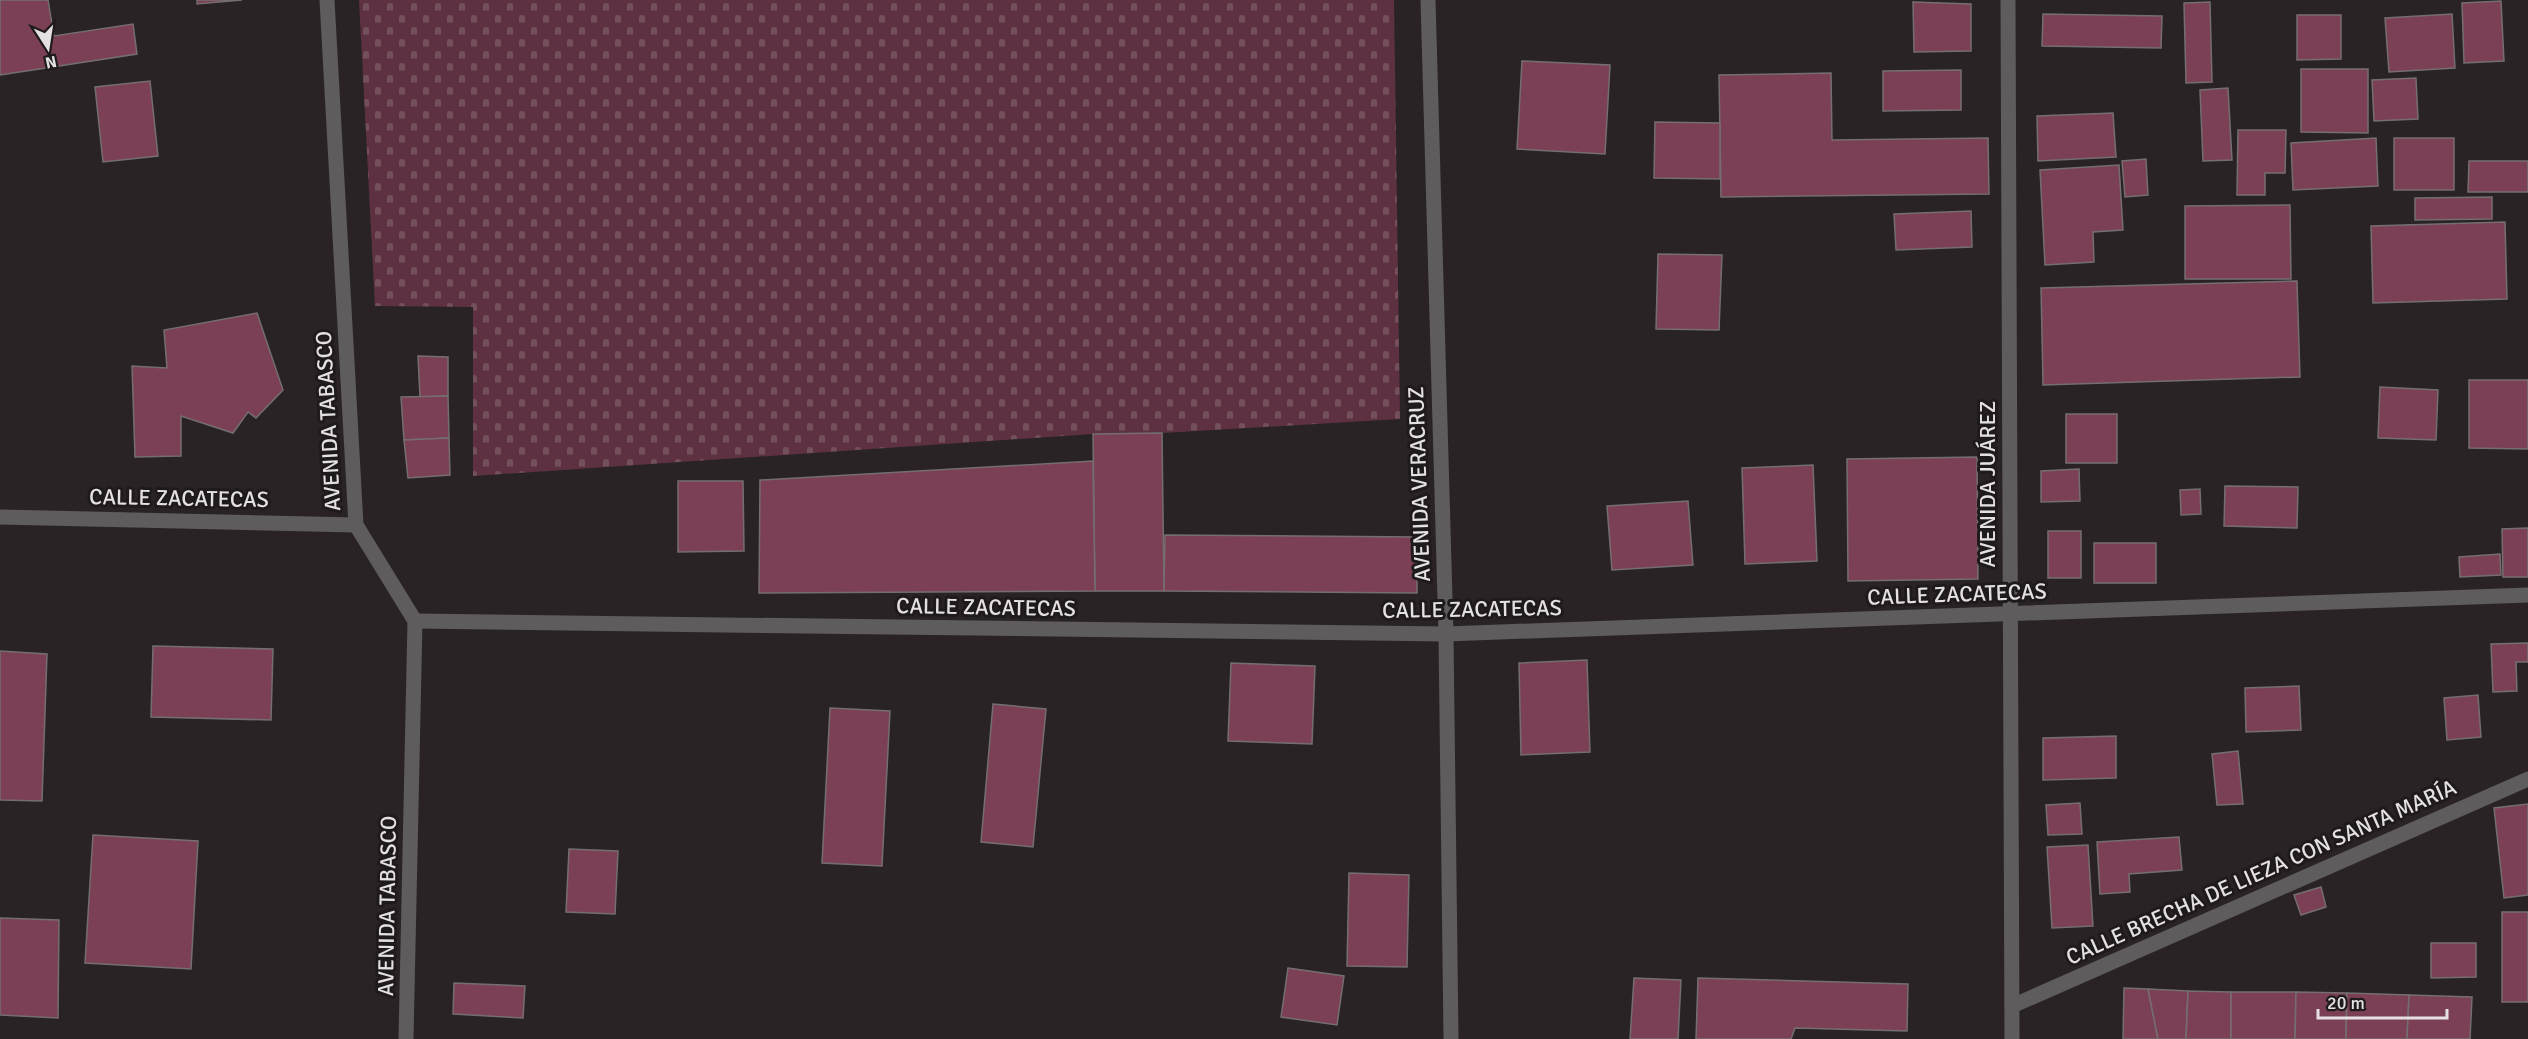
<svg xmlns="http://www.w3.org/2000/svg" width="2528" height="1039" viewBox="0 0 2528 1039" font-family="Signika,sans-serif">
  <style>
    .cemetery { fill: url(#cemetery-stones) }
    .building { fill: #7c4056; stroke: #756e70; stroke-width: 1.5 }
    .lines { fill: none; stroke-linecap: round; stroke-linejoin: round }
    .minor { stroke: #5f5c5d; stroke-width: 15 }
    .labels { text-anchor: middle; dominant-baseline: central; stroke-width: 6; stroke-linejoin: round; paint-order: stroke }
    .street-label { font-size: 22px; fill: #e5e1e3; stroke: #1f1a1c }
  </style>
  <defs>
    <pattern id="cemetery-stones" width="16" height="16" patternUnits="userSpaceOnUse" patternTransform="scale(1.5)"><rect width="16" height="16" fill="#5d3141"/><path d="M2 7V4a2 2 0 0 1 4 0v3zM10 15v-3a2 2 0 0 1 4 0v3z" fill="#744f5c"/></pattern>
  </defs>
  <rect width="100%" height="100%" fill="#292325"/>
  <!-- cemetery -->
  <polygon class="cemetery" points="359,0 1394,0 1400,419 1162,433 1093,434 473,476 473,307 375,306"/>
  <!-- building -->
  <g class="building">
    <polygon points="0,0 48,0 54,36 133,24 137,54 0,75"/>
    <polygon points="197,0 242,0 197,4"/>
    <polygon points="2501,1 2504,61 2464,63 2462,3"/>
    <polygon points="1913,2 1971,4 1971,51 1914,52"/>
    <polygon points="2210,2 2212,82 2186,83 2184,3"/>
    <polygon points="2043,14 2162,16 2161,48 2042,46"/>
    <polygon points="2452,14 2455,68 2389,72 2385,18"/>
    <polygon points="2297,15 2341,15 2341,59 2297,60"/>
    <polygon points="1522,61 1610,65 1605,154 1517,149"/>
    <polygon points="2301,69 2368,69 2368,133 2301,132"/>
    <polygon points="1961,70 1961,110 1883,111 1883,71"/>
    <polygon points="1831,73 1832,140 1988,138 1989,194 1721,197 1719,75"/>
    <polygon points="2416,78 2418,119 2374,121 2372,80"/>
    <polygon points="150,81 158,156 103,162 95,87"/>
    <polygon points="2228,88 2232,160 2203,161 2200,90"/>
    <polygon points="2113,113 2116,157 2038,161 2037,116"/>
    <polygon points="1655,122 1720,123 1720,179 1654,178"/>
    <polygon points="2238,130 2286,130 2285,173 2265,173 2265,195 2237,195"/>
    <polygon points="2376,138 2378,186 2293,190 2291,143"/>
    <rect x="2394" y="138" width="60" height="52"/>
    <polygon points="2146,159 2148,195 2125,197 2122,161"/>
    <polygon points="2469,161 2528,161 2528,192 2468,192"/>
    <polygon points="2119,165 2123,230 2093,232 2094,262 2045,265 2040,170"/>
    <polygon points="2492,197 2492,219 2415,220 2415,198"/>
    <polygon points="2290,205 2291,279 2185,279 2185,206"/>
    <polygon points="1971,211 1972,247 1896,250 1894,214"/>
    <polygon points="2505,222 2507,299 2373,303 2371,226"/>
    <polygon points="1658,254 1722,255 1719,330 1656,329"/>
    <polygon points="2297,281 2300,377 2043,385 2041,288"/>
    <polygon points="257,313 283,390 256,418 248,412 233,433 181,416 181,456 135,457 132,366 167,368 164,330"/>
    <polygon points="418,356 448,357 448,396 420,397"/>
    <polygon points="2469,380 2528,380 2528,449 2469,448"/>
    <polygon points="2380,387 2438,390 2436,440 2378,438"/>
    <polygon points="448,396 449,438 404,440 401,397"/>
    <rect x="2066" y="414" width="51" height="49"/>
    <polygon points="1162,433 1164,591 1095,591 1093,434"/>
    <polygon points="449,438 450,475 408,478 404,440"/>
    <polygon points="1977,457 1978,579 1848,581 1847,459"/>
    <polygon points="1093,461 1095,591 759,593 760,480"/>
    <polygon points="1813,465 1817,561 1745,564 1742,468"/>
    <polygon points="2079,469 2080,501 2041,502 2041,471"/>
    <polygon points="678,481 743,481 744,551 678,552"/>
    <polygon points="2225,486 2298,487 2297,528 2224,526"/>
    <polygon points="2200,489 2201,514 2181,515 2180,490"/>
    <polygon points="1688,501 1693,565 1612,570 1607,506"/>
    <polygon points="2528,528 2528,577 2503,577 2502,529"/>
    <rect x="2048" y="531" width="33" height="47"/>
    <polygon points="1165,535 1417,537 1417,593 1164,591"/>
    <rect x="2094" y="543" width="62" height="40"/>
    <polygon points="2500,554 2501,575 2460,577 2459,557"/>
    <polygon points="2528,643 2528,662 2516,662 2517,691 2493,692 2491,644"/>
    <polygon points="153,646 273,649 271,720 151,717"/>
    <polygon points="0,651 47,654 42,801 0,800"/>
    <polygon points="1587,660 1590,752 1521,755 1519,663"/>
    <polygon points="1231,663 1315,666 1312,744 1228,741"/>
    <polygon points="2299,686 2301,730 2246,732 2245,688"/>
    <polygon points="2478,695 2481,737 2447,740 2444,698"/>
    <polygon points="993,704 1046,709 1033,847 981,842"/>
    <polygon points="830,708 890,711 882,866 822,863"/>
    <polygon points="2116,736 2116,778 2043,780 2043,738"/>
    <polygon points="2238,751 2243,804 2217,805 2212,754"/>
    <polygon points="2080,803 2082,834 2048,835 2046,805"/>
    <polygon points="2528,804 2528,895 2504,898 2494,808"/>
    <polygon points="93,835 198,841 191,969 85,963"/>
    <polygon points="2179,837 2182,870 2129,874 2130,892 2100,894 2097,842"/>
    <polygon points="2088,845 2093,926 2052,928 2047,847"/>
    <polygon points="569,849 618,851 615,914 566,912"/>
    <polygon points="1349,873 1409,875 1407,967 1347,966"/>
    <polygon points="2321,887 2326,907 2301,915 2294,895"/>
    <rect x="2502" y="912" width="26" height="90"/>
    <polygon points="0,918 59,920 58,1018 0,1015"/>
    <polygon points="2431,943 2476,943 2476,977 2431,978"/>
    <polygon points="1288,968 1344,976 1337,1025 1281,1017"/>
    <polygon points="1634,978 1681,980 1678,1039 1630,1039"/>
    <polygon points="1698,978 1908,984 1907,1031 1795,1028 1791,1039 1696,1039"/>
    <polygon points="454,983 525,986 523,1018 453,1014"/>
    <polygon points="2124,988 2148,989 2158,1039 2123,1039"/>
    <polygon points="2148,989 2188,991 2186,1039 2158,1039"/>
    <polygon points="2188,991 2231,992 2231,1039 2186,1039"/>
    <polygon points="2231,992 2296,992 2295,1039 2231,1039"/>
    <polygon points="2296,992 2347,993 2346,1039 2295,1039"/>
    <polygon points="2347,993 2409,995 2407,1039 2346,1039"/>
    <polygon points="2409,995 2472,997 2470,1039 2407,1039"/>
  </g>
  <g class="lines">
    <!-- minor -->
    <g class="minor">
      <polyline points="327,0 356,525 415,621 406,1039"/>
      <polyline points="1428,0 1446,634 1451,1039"/>
      <polyline points="2008,0 2012,1039"/>
      <polyline points="0,517 356,525"/>
      <polyline points="415,621 1446,634 2528,595"/>
      <polyline points="2012,1006 2528,779"/>
    </g>
  </g>
  <g class="labels">
    <!-- street labels -->
    <g class="street-label">
      <text transform="translate(328 421) rotate(-93)">AVENIDA TABASCO</text>
      <text transform="translate(1419 484) rotate(-92)">AVENIDA VERACRUZ</text>
      <text transform="translate(1987 484) rotate(-90)">AVENIDA JUÁREZ</text>
      <text transform="translate(179 498) rotate(1)">CALLE ZACATECAS</text>
      <text transform="translate(1957 594) rotate(-2)">CALLE ZACATECAS</text>
      <text transform="translate(986 607) rotate(1)">CALLE ZACATECAS</text>
      <text transform="translate(1472 609) rotate(-1)">CALLE ZACATECAS</text>
      <text transform="translate(2261 872) rotate(-24)">CALLE BRECHA DE LIEZA CON SANTA MARÍA</text>
      <text transform="translate(387 906) rotate(-89)">AVENIDA TABASCO</text>
    </g>
  </g>
  <!-- north arrow -->
  <g transform="translate(48 48) rotate(168)" stroke="#1f1a1c" stroke-width="4.5" paint-order="stroke">
  <path d="M0-4.5L10 22L0 15L-10 22Z" fill="#e5e1e3"/>
  <text y="-9" font-size="16" font-weight="bold" text-anchor="middle" fill="#e5e1e3">N</text>
  </g>
  <!-- scale -->
  <path d="M2318 1009v9h129v-9" fill="none" stroke="#e5e1e3" stroke-width="3"/>
  <text x="2327" y="1009" font-size="18" fill="#e5e1e3" stroke="#1f1a1c" stroke-width="4.5" paint-order="stroke">20 m</text>
</svg>
